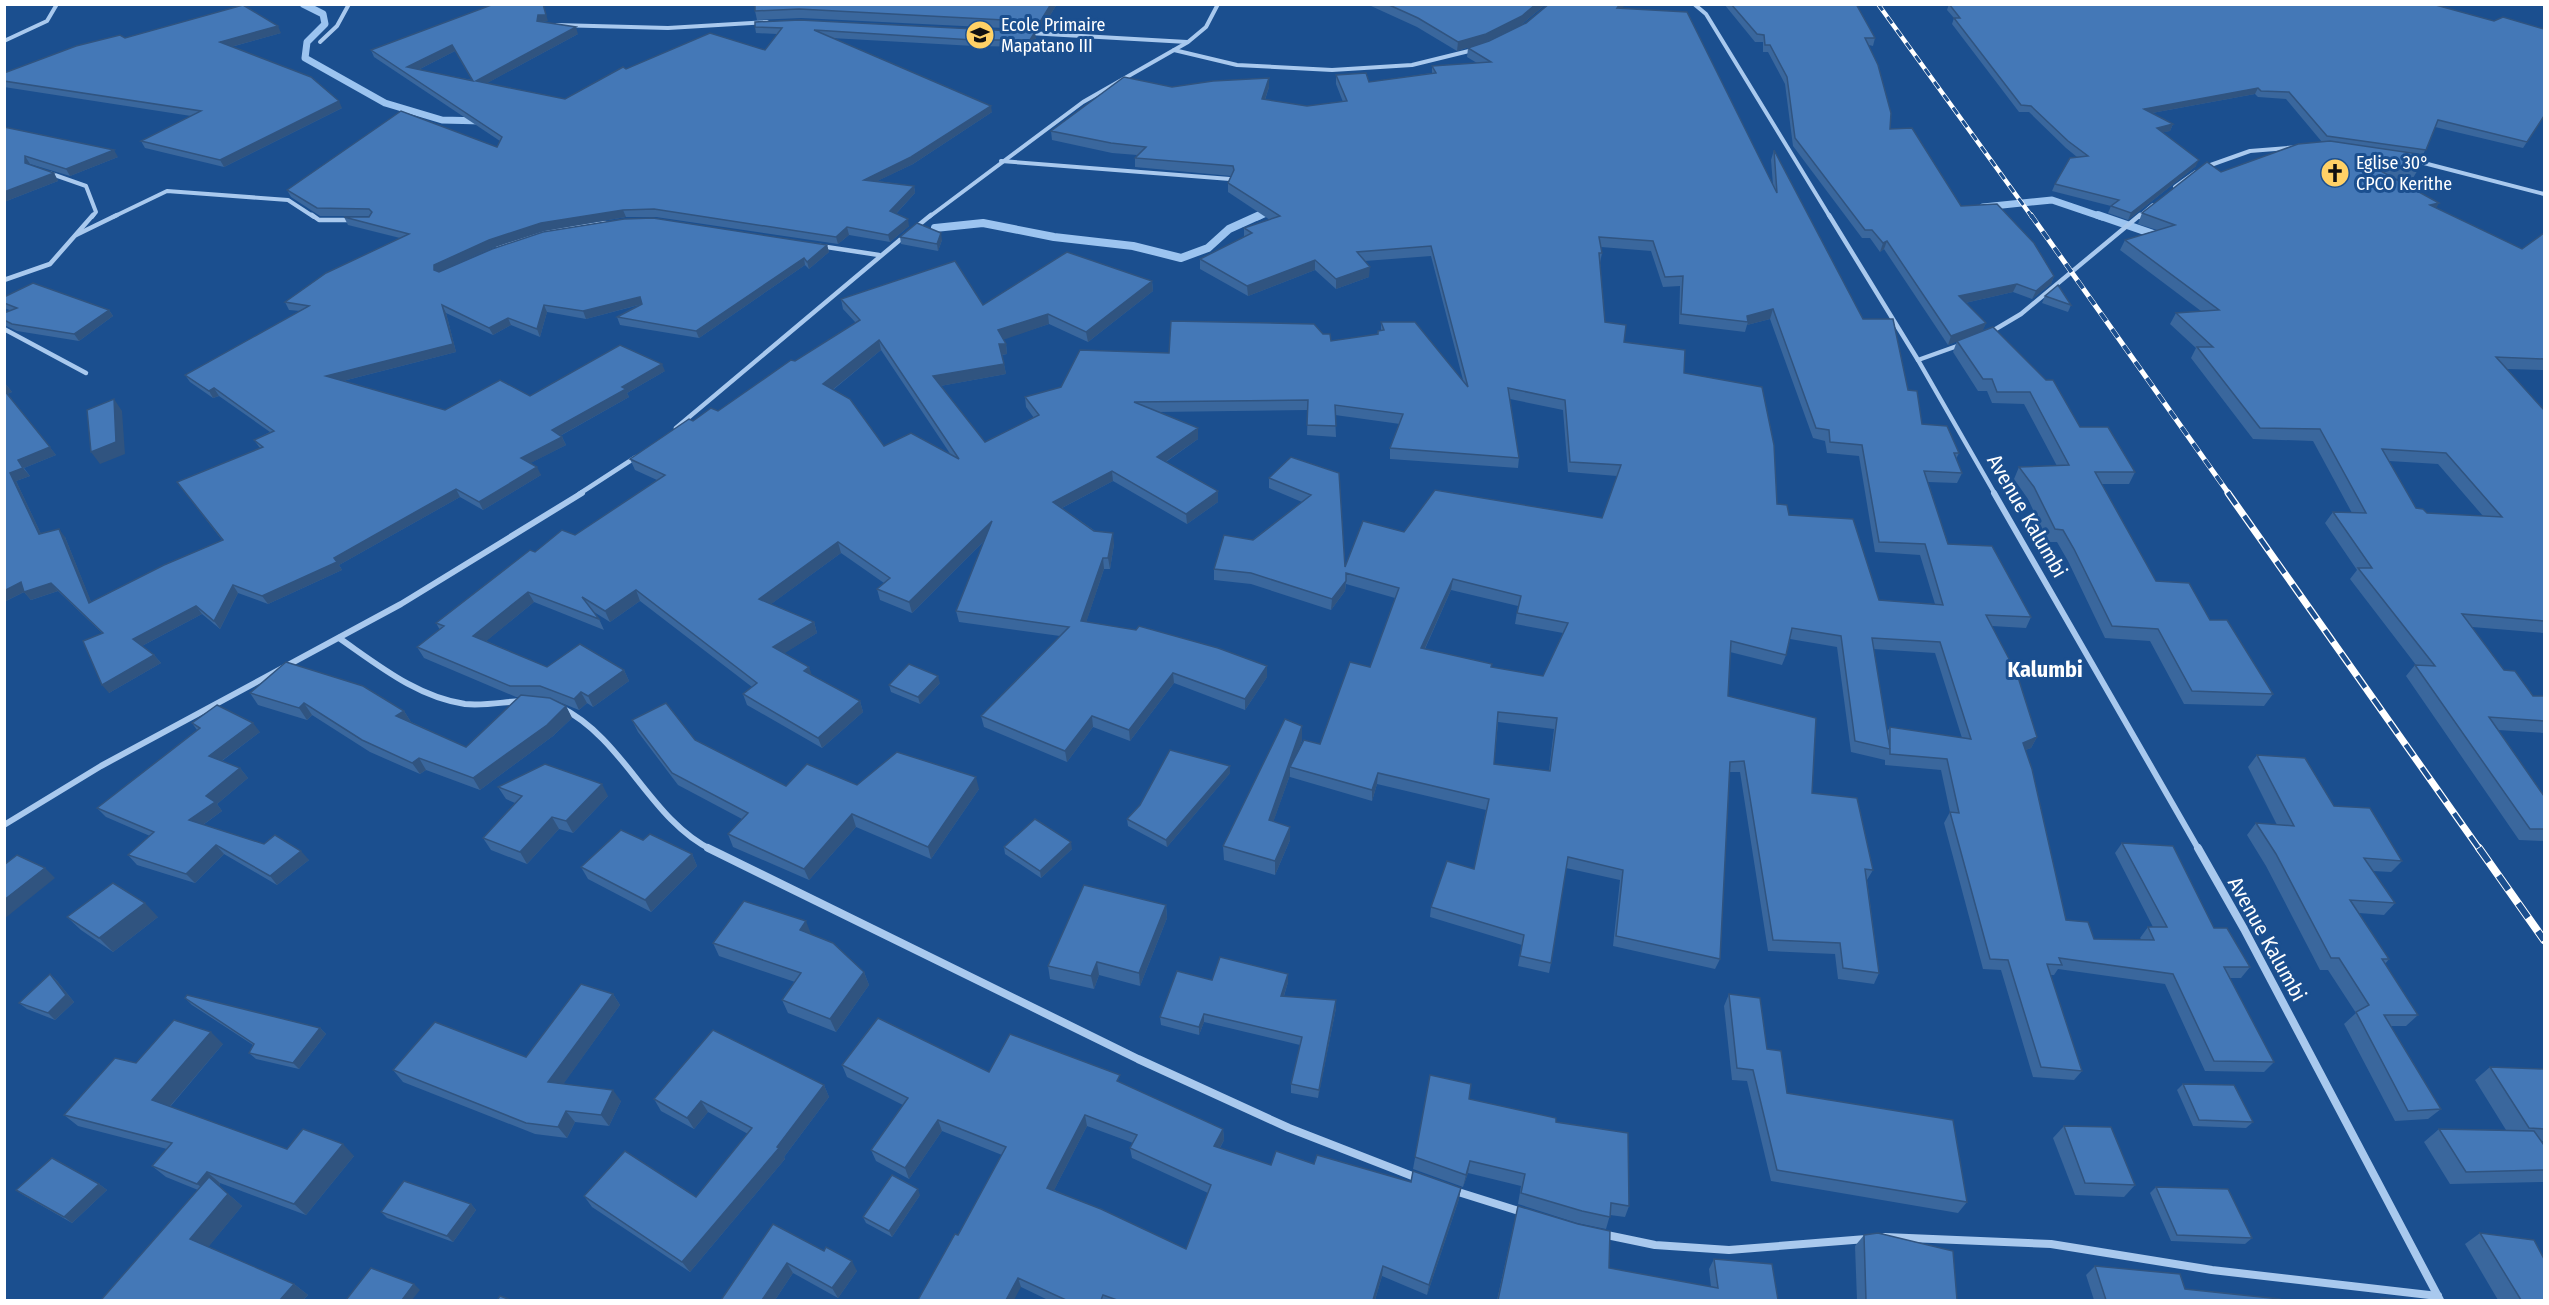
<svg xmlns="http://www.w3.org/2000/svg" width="2549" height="1305" viewBox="0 0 2549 1305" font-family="'Fira Sans Condensed',sans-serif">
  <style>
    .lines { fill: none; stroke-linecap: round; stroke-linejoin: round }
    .stream-far1 { stroke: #9cc4f0; stroke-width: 7 }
    .stream { stroke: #9cc4f0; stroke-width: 8 }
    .minor-far3 { stroke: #a9c9ee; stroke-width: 4 }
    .minor-far2 { stroke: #a9c9ee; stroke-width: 4.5 }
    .minor-far1 { stroke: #a9c9ee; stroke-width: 6 }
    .minor { stroke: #a9c9ee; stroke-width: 8 }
    .rail-far3-casing { stroke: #fff; stroke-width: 4.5 }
    .rail-far2-casing { stroke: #fff; stroke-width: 5 }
    .rail-far1-casing { stroke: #fff; stroke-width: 7 }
    .rail-casing { stroke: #fff; stroke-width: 8 }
    .rail-far3 { stroke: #1b4f8f; stroke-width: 3; stroke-dasharray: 8; stroke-linecap: butt }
    .rail-far2 { stroke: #1b4f8f; stroke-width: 4; stroke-dasharray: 10; stroke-linecap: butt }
    .rail-far1 { stroke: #1b4f8f; stroke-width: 4.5; stroke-dasharray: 14; stroke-linecap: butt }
    .rail { stroke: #1b4f8f; stroke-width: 6; stroke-dasharray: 17; stroke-linecap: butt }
    .wall { fill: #3a679d; fill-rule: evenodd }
    .shaded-wall { fill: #305480 }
    .building { fill: #4478b7; stroke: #305480; stroke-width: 1.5; fill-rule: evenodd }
    .labels { text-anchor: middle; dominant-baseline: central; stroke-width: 6; stroke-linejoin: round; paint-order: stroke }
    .far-poi-label { font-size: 18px; fill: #fff; stroke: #1b4f8f; text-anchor: start }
    .street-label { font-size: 21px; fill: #fff; stroke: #1b4f8f }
    .neighbourhood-label { font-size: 22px; font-weight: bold; fill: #fff; stroke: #1b4f8f }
  </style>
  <rect width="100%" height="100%" fill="#1b4f8f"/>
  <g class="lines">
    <!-- stream-far1 -->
    <g class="stream-far1">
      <polyline points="303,4 323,14 325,24 307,42 305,58 385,103 442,120 483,121"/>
      <polyline points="1983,207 2052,200 2102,217"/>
      <polyline points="1257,217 1275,209"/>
    </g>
    <!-- stream -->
    <g class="stream">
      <polyline points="2098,215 2162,237"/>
      <polyline points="935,228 983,223 1054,237 1133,246 1181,258 1208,248 1229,229 1260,215"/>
    </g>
    <!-- minor-far3 -->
    <g class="minor-far3">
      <polyline points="1694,4 1706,14 1830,217"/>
      <polyline points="556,25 668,28 767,22"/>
      <polyline points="1029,33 1187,42"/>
      <polyline points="4,41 47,21 57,4"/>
      <polyline points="320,42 337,26 349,4"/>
      <polyline points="1174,50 1237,65 1332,70 1412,65 1473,50"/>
      <polyline points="1001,161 1230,179"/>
      <polyline points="2416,161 2544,194"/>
      <polyline points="2205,167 2250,151 2299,147"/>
      <polyline points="49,173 86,186 96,212 92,217"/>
      <polyline points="2175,187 2196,172"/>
      <polyline points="113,217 167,191 288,200 314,217"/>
      <polyline points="929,217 1083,102 1188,42 1206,27 1218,4"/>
      <polyline points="2139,217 2153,205"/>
    </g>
    <!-- minor-far2 -->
    <g class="minor-far2">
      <polyline points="312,215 319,220 352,220"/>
      <polyline points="1829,215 1918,360 1995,494"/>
      <polyline points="915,228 931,215"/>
      <polyline points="76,235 117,215"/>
      <polyline points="820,246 879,255"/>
      <polyline points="498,247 533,234 605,223"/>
      <polyline points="4,280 50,264 93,215"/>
      <polyline points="4,329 86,373"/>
      <polyline points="1989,333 2021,314 2140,215"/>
      <polyline points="1918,360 1960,345"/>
      <polyline points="676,428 907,234"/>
      <polyline points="579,494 636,457"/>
    </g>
    <!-- minor-far1 -->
    <g class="minor-far1">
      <polyline points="1994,493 2199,850"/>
      <path d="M 339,638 C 378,665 417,697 465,704 C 484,706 503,702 521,701"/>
      <path d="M 560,707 C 625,739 649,819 712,850"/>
      <polyline points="4,825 101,766 401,604 582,493"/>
    </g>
    <!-- minor -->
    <g class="minor">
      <polyline points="708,848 1138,1059 1289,1128 1420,1179"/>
      <polyline points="2198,848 2244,929 2440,1300"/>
      <polyline points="1455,1191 1522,1212"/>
      <polyline points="1602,1234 1655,1245 1729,1250 1866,1239"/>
      <polyline points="1885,1237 2051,1244 2212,1270 2438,1296"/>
    </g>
    <!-- rail-far3 casing -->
    <g class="rail-far3-casing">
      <polyline id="rail-far3" points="1878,4 2032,217"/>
    </g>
    <!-- rail-far2 casing -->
    <g class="rail-far2-casing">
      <polyline id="rail-far2" points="2031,215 2229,494"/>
    </g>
    <!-- rail-far1 casing -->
    <g class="rail-far1-casing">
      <polyline id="rail-far1" points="2228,493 2480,850"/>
    </g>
    <!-- rail casing -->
    <g class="rail-casing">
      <polyline id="rail" points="2479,848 2544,940"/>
    </g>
    <!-- rail-far3 -->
    <use href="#rail-far3" class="rail-far3"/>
    <!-- rail-far2 -->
    <use href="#rail-far2" class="rail-far2"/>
    <!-- rail-far1 -->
    <use href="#rail-far1" class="rail-far1"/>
    <!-- rail -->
    <use href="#rail" class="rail"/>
  </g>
  <!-- wall -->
  <g class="wall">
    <path d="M 494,4 L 548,21 L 541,22 L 578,34 L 487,83 L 565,99 L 626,69 L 765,50 L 777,34 L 756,33 L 755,27 L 1036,38 L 1030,47 L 974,46 L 831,38 L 992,112 L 913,164 L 877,181 L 914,186 L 915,193 L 896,214 L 909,226 L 890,242 L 849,235 L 838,244 L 656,217 L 626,217 L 544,231 L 492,248 L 438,272 L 827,245 L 829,252 L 809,269 L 805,265 L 699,338 L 620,325 L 617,317 L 639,305 L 586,319 L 547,312 L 540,337 L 511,325 L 493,335 L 446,313 L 456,352 L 343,381 L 445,410 L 530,396 L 665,371 L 627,393 L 629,397 L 560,436 L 562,437 L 566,445 L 530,463 L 541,475 L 483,510 L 460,497 L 339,565 L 342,570 L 268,604 L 238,593 L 220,629 L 202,614 L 142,646 L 154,655 L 161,663 L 109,693 L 102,633 L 58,591 L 31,600 L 24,592 L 4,602 L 4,382 L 12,392 L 7,394 L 56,455 L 24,468 L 30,476 L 16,481 L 41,534 L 65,537 L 91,602 L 222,540 L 177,482 L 260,448 L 254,440 L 270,432 L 219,396 L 213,398 L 190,382 L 185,375 L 300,311 L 289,310 L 285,302 L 400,238 L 348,225 L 344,217 L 369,217 L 370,216 L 320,216 L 291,197 L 287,190 L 497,147 L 500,141 L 374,57 L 371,50 ZM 455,51 L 472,80 L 418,70 Z"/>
    <polygon points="755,4 1057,4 1041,30 801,18 757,20 755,11"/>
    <polygon points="1372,4 1546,4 1521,25 1485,42 1457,51 1417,27 1371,6"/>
    <path d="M 1549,4 L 1624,4 L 1622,8 L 1773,185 L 1771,160 L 1774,150 L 1863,319 L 1908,390 L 1922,424 L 1959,453 L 1956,459 L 1962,473 L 1957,483 L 1928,482 L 1948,544 L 2031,617 L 2026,628 L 1992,626 L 2037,737 L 2031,748 L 2025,750 L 2066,920 L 2094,939 L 2141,939 L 2140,938 L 2148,927 L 2153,927 L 2115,853 L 2122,843 L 2214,928 L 2250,967 L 2241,978 L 2229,978 L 2274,1062 L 2264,1072 L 2205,1071 L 2165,984 L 2058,969 L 2054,975 L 2050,975 L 2082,1071 L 2074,1080 L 2033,1077 L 2001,970 L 1983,969 L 1944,823 L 1950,812 L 1941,770 L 1885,765 L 1885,760 L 1851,752 L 1837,647 L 1790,639 L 1786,655 L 1782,665 L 1730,652 L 1728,696 L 1812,793 L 1873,870 L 1867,880 L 1879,973 L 1874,984 L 1838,979 L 1835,954 L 1768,951 L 1740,772 L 1729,772 L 1720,959 L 1715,969 L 1613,946 L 1620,880 L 1566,868 L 1551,963 L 1549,973 L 1518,966 L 1522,945 L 1430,917 L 1431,907 L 1474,869 L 1486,810 L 1377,784 L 1372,801 L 1290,777 L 1290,775 L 1273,822 L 1290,840 L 1275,875 L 1224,860 L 1223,846 L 1302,726 L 1302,740 L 1297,753 L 1320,744 L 1370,667 L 1395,598 L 1346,584 L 1345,591 L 1331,610 L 1251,584 L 1214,580 L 1214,569 L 1302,502 L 1269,488 L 1269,478 L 1339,473 L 1345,567 L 1404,532 L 1602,518 L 1617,476 L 1568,472 L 1563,410 L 1510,399 L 1519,458 L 1518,468 L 1390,459 L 1390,448 L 1400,424 L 1335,415 L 1336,437 L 1307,435 L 1308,410 L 1158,412 L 1198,428 L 1198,439 L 1166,462 L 1218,491 L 1218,502 L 1187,524 L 1113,481 L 1062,508 L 1114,544 L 1110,569 L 1104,569 L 1086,622 L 1267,677 L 1245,710 L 1174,683 L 1130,741 L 1093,727 L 1067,762 L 984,727 L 981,716 L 1060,636 L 959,622 L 956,611 L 984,541 L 912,613 L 880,600 L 877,589 L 884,583 L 841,553 L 771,604 L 814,622 L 817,633 L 784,653 L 812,676 L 860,701 L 863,712 L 822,748 L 747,705 L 743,694 L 752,687 L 640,601 L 610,622 L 594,612 L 599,619 L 604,630 L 534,602 L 486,641 L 547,667 L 624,670 L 629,681 L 593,707 L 587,703 L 579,710 L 554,700 L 566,706 L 572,718 L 553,736 L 480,790 L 426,770 L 420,774 L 370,752 L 312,715 L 307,720 L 258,705 L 250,693 L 404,711 L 411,722 L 466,747 L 519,697 L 516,697 L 424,658 L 417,647 L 440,630 L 436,623 L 535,552 L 575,535 L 657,480 L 635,470 L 630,459 L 693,421 L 718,411 L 856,323 L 843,309 L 841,299 L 983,305 L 1152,281 L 1153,291 L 1088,342 L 1049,324 L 1003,339 L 1006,344 L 1007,354 L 1002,355 L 1006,374 L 940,386 L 985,442 L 1034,418 L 1026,407 L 1025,397 L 1061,387 L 1169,353 L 1323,334 L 1331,341 L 1377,334 L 1378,331 L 1381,331 L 1381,322 L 1463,380 L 1431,256 L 1365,261 L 1369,277 L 1336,289 L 1315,270 L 1248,296 L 1200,269 L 1200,259 L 1244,237 L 1244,228 L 1270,220 L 1228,192 L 1228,183 L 1231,176 L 1135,167 L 1135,158 L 1137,155 L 1112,153 L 1052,140 L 1051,131 L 1172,87 L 1269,87 L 1265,100 L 1307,106 L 1343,102 L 1336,84 L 1336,75 L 1369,82 L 1432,73 L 1432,66 L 1477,63 L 1467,57 L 1468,48 L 1489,41 L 1526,23 ZM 1601,247 L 1651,251 L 1663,287 L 1680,286 L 1679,324 L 1745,332 L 1747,325 L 1770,319 L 1813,438 L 1825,441 L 1827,453 L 1859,456 L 1875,552 L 1920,555 L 1935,604 L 1879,600 L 1777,504 L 1684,373 L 1624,342 L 1605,322 L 1600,263 L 1602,253 ZM 881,350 L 951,455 L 884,446 L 833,390 ZM 1451,590 L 1518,606 L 1515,624 L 1563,633 L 1543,676 L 1491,667 L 1425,649 ZM 1873,649 L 1935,653 L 1962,738 L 1890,727 L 1887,732 ZM 1498,722 L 1554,729 L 1549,771 L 1494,764 Z"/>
    <polygon points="1724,4 1856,4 1875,38 1873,46 1869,45 1890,129 1961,206 2054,276 2051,284 2032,299 2013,292 1965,303 1986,323 1982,331 2080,427 2135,472 2129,484 2101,484 2156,581 2210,620 2273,694 2264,706 2184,704 2150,641 2105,638 2068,561 2057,542 2048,542 2028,499 2014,479 2019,467 2057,466 2024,404 1992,403 1987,391 1978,391 1953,352 1957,341 1948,345 1884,249 1880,252 1870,238 1862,238 1793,146 1785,84 1768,52 1763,52 1763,42 1755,42"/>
    <path d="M 1949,4 L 2544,116 L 2523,148 L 2435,127 L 2423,155 L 2419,168 L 2413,178 L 2394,179 L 2436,208 L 2522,249 L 2544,233 L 2544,370 L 2506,369 L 2544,410 L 2544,633 L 2472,627 L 2504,670 L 2533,696 L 2544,696 L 2544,733 L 2498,730 L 2544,796 L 2544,841 L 2519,840 L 2406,676 L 2415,665 L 2416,665 L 2350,579 L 2357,570 L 2325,523 L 2333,512 L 2352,513 L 2313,441 L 2253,439 L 2191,358 L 2196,348 L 2170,324 L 2176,313 L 2201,311 L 2120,250 L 2125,240 L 2157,230 L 2138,224 L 2142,213 L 2221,172 L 2322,142 L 2286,99 L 2258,97 L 2255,94 L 2152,113 L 2173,124 L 2170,131 L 2163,132 L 2196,166 L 2128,220 L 2108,213 L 2111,206 L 2052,191 L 2055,184 L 2077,157 L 2066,148 L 2029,112 L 2019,112 L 1952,24 L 1954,18 L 1947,10 ZM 2389,461 L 2438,464 L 2483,516 L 2427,513 L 2416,508 Z"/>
    <polygon points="281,33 231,47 342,108 224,167 145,148 141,141 191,116 4,87 4,73 125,38"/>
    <polygon points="4,127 118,157 70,176 30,164 30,165 54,173 58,181 4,202"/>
    <polygon points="900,237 942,240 938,251 901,244"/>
    <polygon points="2045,296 2071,305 2068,312 2042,303"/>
    <polygon points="4,297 109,310 113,316 79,341 17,331 4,325 4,313 10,310 4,308"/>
    <polygon points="940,683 920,704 891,692 889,685"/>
    <polygon points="632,720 695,740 786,786 857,785 979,789 931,859 856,827 809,880 733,847 728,834 742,819 678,785 638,732"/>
    <polygon points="192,723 260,732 222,761 240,768 248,778 217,804 222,811 203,825 309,860 277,885 224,854 195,883 137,865 128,855 150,836 106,817 97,808 197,730"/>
    <polygon points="2257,755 2334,806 2402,861 2391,872 2373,871 2395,903 2384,915 2359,913 2389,959 2385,964 2418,1015 2406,1026 2391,1026 2441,1109 2428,1119 2395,1121 2344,1024 2356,1013 2328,970 2320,970 2266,866 2247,835 2256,823 2277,825 2248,767"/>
    <polygon points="1230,773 1167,847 1128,826 1127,819"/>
    <polygon points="498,787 608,796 573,833 559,829 527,864 491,850 483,838 515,803 506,799"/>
    <polygon points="643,840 692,854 697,866 651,912 588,879 581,867"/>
    <polygon points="1004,847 1072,849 1041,878 1005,854"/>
    <polygon points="1166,905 1167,918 1140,986 1099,975 1094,989 1050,979 1048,966"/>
    <polygon points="67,917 158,917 113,952 81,930"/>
    <polygon points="811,934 864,972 869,985 836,1032 788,1013 782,1000 795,982 719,956 713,943"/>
    <polygon points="50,974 57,981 74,1002 55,1020 27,1009 19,1003"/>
    <polygon points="1212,980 1288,982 1284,996 1336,1008 1318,1098 1291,1093 1291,1084 1300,1045 1204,1022 1199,1035 1161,1025 1160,1017"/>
    <polygon points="613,994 620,1005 563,1084 621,1101 609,1126 575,1122 567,1138 535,1134 403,1082 393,1070 526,1057"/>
    <polygon points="1729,994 1767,1049 1787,1093 1967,1202 1958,1213 1771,1181 1747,1081 1732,1080 1724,1006"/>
    <polygon points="185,998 320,1028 326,1034 299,1069 256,1059 249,1053 253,1045 192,1005"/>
    <polygon points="223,1044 170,1107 287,1149 354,1156 306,1215 220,1183 219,1186 242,1206 208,1247 294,1284 308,1295 303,1300 101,1300 198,1190 166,1177 152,1166 167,1149 78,1126 64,1115 136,1063"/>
    <path d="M 842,1065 L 989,1072 L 1121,1083 L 1223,1129 L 1224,1140 L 1220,1148 L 1271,1165 L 1314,1164 L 1459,1199 L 1427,1295 L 1382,1276 L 1375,1300 L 1048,1300 L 1021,1287 L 958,1235 L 1002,1155 L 942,1131 L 909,1179 L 876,1161 L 871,1150 L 903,1105 L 847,1077 ZM 1087,1126 L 1133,1143 L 1130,1148 L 1132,1158 L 1208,1193 L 1186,1249 L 1054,1190 Z"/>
    <polygon points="2490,1067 2544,1069 2544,1141 2542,1141 2544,1145 2544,1182 2450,1184 2424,1142 2439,1129 2506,1130 2475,1080"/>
    <polygon points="1430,1075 1469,1099 1556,1122 1629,1206 1625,1217 1610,1215 1606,1229 1577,1223 1518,1204 1521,1186 1468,1173 1463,1187 1413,1169"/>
    <polygon points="2183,1084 2253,1122 2246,1128 2193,1126 2177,1090"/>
    <polygon points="824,1085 829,1097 784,1157 785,1159 690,1272 592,1207 584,1196 696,1197 748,1134 708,1112 694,1129 661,1111 654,1099"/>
    <polygon points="2064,1126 2135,1185 2124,1197 2075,1195 2053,1138"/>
    <polygon points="99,1184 107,1190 72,1223 25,1196 16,1190"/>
    <polygon points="2156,1187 2252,1238 2245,1244 2171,1241 2150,1193"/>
    <polygon points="920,1195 892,1237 866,1223 863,1217"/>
    <polygon points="471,1204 476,1210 453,1242 387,1218 381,1212"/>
    <polygon points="1518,1206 1609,1268 1711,1287 1709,1269 1714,1259 1778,1300 1497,1300"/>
    <polygon points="773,1224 824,1251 857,1271 838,1298 793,1273 775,1300 721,1300"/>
    <polygon points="2480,1233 2544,1300 2498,1300 2465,1244"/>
    <polygon points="1864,1235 1957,1300 1857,1300 1855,1246"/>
    <polygon points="2095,1266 2185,1289 2280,1300 2094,1300 2086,1275"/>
  </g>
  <!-- shaded-wall -->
  <g class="shaded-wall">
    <polygon points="543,4 548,21 537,21 538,15"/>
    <polygon points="1051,4 1057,4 1041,30 1040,22"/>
    <polygon points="1536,4 1546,4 1521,25 1485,42 1457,51 1458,42"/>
    <polygon points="1620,4 1624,4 1624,6 1616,16 1617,8"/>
    <polygon points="278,26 281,33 223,49 220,42"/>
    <polygon points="576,27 578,34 478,88 476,81"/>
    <polygon points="1035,32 1036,38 1030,47 1030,40"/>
    <polygon points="452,45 455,51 410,74 407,67"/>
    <polygon points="1269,78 1269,87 1262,108 1262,99"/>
    <polygon points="2258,88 2255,94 2141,115 2144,109"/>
    <polygon points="339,101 342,108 224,167 220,160"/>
    <polygon points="991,106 992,112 913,164 865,187 864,180"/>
    <polygon points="2173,124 2170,131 2154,134 2157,128"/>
    <polygon points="114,150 118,157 70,176 66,169"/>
    <polygon points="25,156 30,164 30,171 25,163"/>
    <polygon points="2199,160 2196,166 2128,220 2131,213"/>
    <polygon points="54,173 58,181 4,202 4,192"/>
    <polygon points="914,186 915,193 892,218 890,211"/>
    <polygon points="2439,203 2433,214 2430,205"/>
    <polygon points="623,210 626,217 544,231 492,248 438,272 434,270 434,265 489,240 541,223"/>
    <polygon points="908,219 909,226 890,242 888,235"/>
    <polygon points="847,227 849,235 838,244 836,237"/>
    <polygon points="941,233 942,240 938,251 937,244"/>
    <polygon points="1887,241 1884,249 1880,252 1883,243"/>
    <polygon points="827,245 829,252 809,269 807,262"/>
    <polygon points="804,258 805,265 699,338 696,331"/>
    <polygon points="1315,260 1315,270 1248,296 1247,286"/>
    <polygon points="1370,267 1369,277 1336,289 1336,279"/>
    <polygon points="2054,276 2051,284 2032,299 2036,291"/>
    <polygon points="1152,281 1153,291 1088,342 1086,332"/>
    <polygon points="2017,284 2013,292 1956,305 1959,296"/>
    <polygon points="640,297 642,304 586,319 583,311"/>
    <polygon points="442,305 446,313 456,352 331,384 326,376"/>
    <polygon points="544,305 547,312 540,337 537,329"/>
    <polygon points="1773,309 1770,319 1747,325 1748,322 1747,316"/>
    <polygon points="109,310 113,316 79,341 74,334"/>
    <polygon points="1048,314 1049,324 1000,341 998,330"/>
    <polygon points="508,318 511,325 493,335 489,328"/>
    <polygon points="1986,323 1982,332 1948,345 1951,336"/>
    <polygon points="879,340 881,350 826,395 823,384"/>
    <polygon points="999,344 1006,344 1007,354 1001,355"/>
    <polygon points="662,364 665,371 627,393 629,397 556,438 552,430 622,387"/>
    <polygon points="1004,364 1006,374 935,387 933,376"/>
    <polygon points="4,382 12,392 7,394 4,390"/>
    <polygon points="214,388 219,396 213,398 209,391"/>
    <polygon points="114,399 122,411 125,454 100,464 91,452"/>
    <polygon points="1198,428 1198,439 1158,467 1157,457"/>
    <polygon points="562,437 566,445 525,466 521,458"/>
    <polygon points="50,447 56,455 24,468 18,460"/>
    <polygon points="537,467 541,475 483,510 479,502"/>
    <polygon points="23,468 30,476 16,481 45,542 39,534 10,473"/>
    <polygon points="1112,471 1113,481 1054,512 1053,502"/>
    <polygon points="456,489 460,497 339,565 342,570 268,604 262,596"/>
    <polygon points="1218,491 1218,502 1187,524 1186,514"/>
    <polygon points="992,521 994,531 912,613 909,602"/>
    <polygon points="59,529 65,537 95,611 89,603"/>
    <polygon points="1113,533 1114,544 1110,569 1108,558"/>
    <polygon points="838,542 841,553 763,610 759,599"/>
    <polygon points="1103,558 1104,569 1083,632 1081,621"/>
    <polygon points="1453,579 1451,590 1420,659 1421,648"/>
    <polygon points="1346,581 1345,591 1331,610 1332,599"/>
    <polygon points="21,582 28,590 4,602 4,591"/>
    <polygon points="51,583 58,591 31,600 24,592"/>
    <polygon points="233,585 238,593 220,629 214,621"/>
    <polygon points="636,590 640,601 610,622 605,611"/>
    <polygon points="528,592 534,602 479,647 473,636"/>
    <polygon points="196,606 202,614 140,647 133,639"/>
    <polygon points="814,622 817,633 777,658 773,647"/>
    <polygon points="154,655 161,663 109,693 102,685"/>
    <polygon points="1267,666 1267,677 1245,710 1245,699"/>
    <polygon points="809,667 813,678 804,671"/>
    <polygon points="624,670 629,681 593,707 588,696"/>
    <polygon points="1173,673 1174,683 1130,741 1129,730"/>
    <polygon points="938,676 940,683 920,704 918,697"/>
    <polygon points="581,692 587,703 579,710 574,699"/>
    <polygon points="860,701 863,712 822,748 818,738"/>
    <polygon points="304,703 312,715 307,720 299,708"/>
    <polygon points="566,706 572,718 553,736 480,790 473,778"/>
    <polygon points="404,711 411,722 396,716"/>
    <polygon points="1092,716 1093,727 1067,762 1065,751"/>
    <polygon points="253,723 260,732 216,765 209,756"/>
    <polygon points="1302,726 1302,740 1292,767 1290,767 1290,775 1269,834 1269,820"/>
    <polygon points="2037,737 2031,748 2017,753 2023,743"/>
    <polygon points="419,758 426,770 420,774 412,763"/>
    <polygon points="1230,766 1230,773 1167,847 1166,840"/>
    <polygon points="240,768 248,778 217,804 222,811 197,829 189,820 206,796"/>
    <polygon points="1378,773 1377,784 1372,801 1372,790"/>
    <polygon points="976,777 979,789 931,859 928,847"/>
    <polygon points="602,784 608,796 573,833 566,821"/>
    <polygon points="852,814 856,827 809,880 804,869"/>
    <polygon points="552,817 559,829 527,864 520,852"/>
    <polygon points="1290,827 1290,840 1275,875 1275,861"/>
    <polygon points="1071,842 1072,849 1041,878 1040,871"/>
    <polygon points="216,845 224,854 195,883 186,874"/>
    <polygon points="301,851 309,860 277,885 270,876"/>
    <polygon points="692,854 697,866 651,912 645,900"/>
    <polygon points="45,868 55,878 4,919 4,900"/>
    <polygon points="145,903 158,917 113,952 99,938"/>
    <polygon points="1166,905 1167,918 1140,986 1139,973"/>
    <polygon points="806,921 811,934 800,930"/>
    <polygon points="1097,962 1099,975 1094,989 1091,976"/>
    <polygon points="864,972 869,985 836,1032 830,1019"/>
    <polygon points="50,974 57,981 74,1002 55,1020 48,1013"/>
    <polygon points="1288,974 1288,982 1281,1005 1281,996"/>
    <polygon points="613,994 620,1005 557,1093 548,1082"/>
    <polygon points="1336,1000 1336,1008 1318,1098 1319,1090"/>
    <polygon points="1204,1014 1204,1022 1199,1035 1199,1027"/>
    <polygon points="320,1028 326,1034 299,1069 293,1063"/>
    <polygon points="211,1032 223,1044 165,1112 152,1100"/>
    <polygon points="824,1085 829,1097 784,1157 785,1159 690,1272 682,1262 777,1147"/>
    <polygon points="613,1090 621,1101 609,1126 601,1115"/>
    <polygon points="701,1101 708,1112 694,1129 687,1118"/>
    <polygon points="566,1111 575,1122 567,1138 558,1127"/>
    <polygon points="1085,1115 1087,1126 1050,1198 1047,1188"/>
    <polygon points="938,1120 942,1131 909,1179 905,1168"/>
    <polygon points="1223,1129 1224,1140 1215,1157 1214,1146"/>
    <polygon points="343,1144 354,1156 306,1215 294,1204"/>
    <polygon points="1470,1161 1468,1173 1463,1187 1466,1175"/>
    <polygon points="207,1172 220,1183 219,1186 242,1206 205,1251 190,1239 211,1195 197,1184"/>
    <polygon points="99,1184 107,1190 72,1223 64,1217"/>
    <polygon points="1461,1188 1459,1199 1427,1295 1429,1285"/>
    <polygon points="918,1189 920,1195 892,1237 889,1231"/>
    <polygon points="471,1204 476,1210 453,1242 447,1236"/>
    <polygon points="852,1261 857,1271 838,1298 832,1288"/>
    <polygon points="787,1263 793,1273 775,1300 762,1300"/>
    <polygon points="1383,1266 1382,1276 1375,1300 1373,1300"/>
    <polygon points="1018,1278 1021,1287 1014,1300 1006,1300"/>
    <polygon points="294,1284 308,1295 303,1300 280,1300"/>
    <polygon points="414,1284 420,1290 412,1300 402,1300"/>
  </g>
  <!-- building -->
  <g class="building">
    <path d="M 494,4 L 543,4 L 546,15 L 538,15 L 537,21 L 576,27 L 476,81 L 565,99 L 623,67 L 626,69 L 710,33 L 765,50 L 782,28 L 755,27 L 755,22 L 800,20 L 1035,32 L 1030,40 L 973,40 L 814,30 L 991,106 L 911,157 L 864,180 L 914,186 L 890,211 L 908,219 L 888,235 L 847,227 L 836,237 L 654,209 L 623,210 L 541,223 L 489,240 L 434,265 L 434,270 L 439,272 L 492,249 L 543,232 L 624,219 L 653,218 L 827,245 L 807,262 L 804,258 L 696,331 L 617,317 L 642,304 L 640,297 L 583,311 L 544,305 L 537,329 L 508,318 L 489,328 L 442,305 L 453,344 L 326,376 L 445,410 L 500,380 L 530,396 L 620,345 L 662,364 L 622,387 L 626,389 L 552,430 L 562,437 L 521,458 L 537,467 L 479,502 L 456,489 L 334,558 L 337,562 L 262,596 L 233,585 L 214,621 L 196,606 L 133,639 L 154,655 L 102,685 L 83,641 L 103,633 L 51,583 L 24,592 L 21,582 L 4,591 L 4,390 L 50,447 L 18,460 L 23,468 L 10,473 L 39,534 L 59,529 L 89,603 L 164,565 L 223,540 L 177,482 L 263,447 L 254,440 L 274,431 L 214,388 L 209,391 L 185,375 L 309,306 L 285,302 L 326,273 L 409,234 L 344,217 L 369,217 L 372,212 L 369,209 L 317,208 L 287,190 L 401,111 L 497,147 L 502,137 L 371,50 ZM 452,45 L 473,81 L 407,67 Z"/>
    <polygon points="755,4 899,5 1051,4 1040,22 799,9 755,11"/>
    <polygon points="1387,4 1536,4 1522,16 1486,34 1458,42 1418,18"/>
    <path d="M 1549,4 L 1620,4 L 1617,8 L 1687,12 L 1777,193 L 1774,150 L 1863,319 L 1893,319 L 1908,390 L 1917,391 L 1922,424 L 1947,426 L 1959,453 L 1954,453 L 1962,473 L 1924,471 L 1948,544 L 1992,546 L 2031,617 L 1986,615 L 2017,674 L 2037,737 L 2023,743 L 2032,769 L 2066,920 L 2088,922 L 2094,939 L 2154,940 L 2148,927 L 2167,927 L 2122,843 L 2173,846 L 2214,928 L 2227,928 L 2250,967 L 2224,967 L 2274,1062 L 2214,1061 L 2173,974 L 2059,958 L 2062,965 L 2047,964 L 2082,1071 L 2041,1067 L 2008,960 L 1990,959 L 1950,812 L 1959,813 L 1947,759 L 1890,754 L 1890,749 L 1855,741 L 1841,636 L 1792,628 L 1786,655 L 1731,641 L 1728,696 L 1816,718 L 1812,793 L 1857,798 L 1873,870 L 1865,869 L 1879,973 L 1843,968 L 1840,943 L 1773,940 L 1744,761 L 1730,762 L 1720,959 L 1616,936 L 1623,870 L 1568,857 L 1551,963 L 1520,956 L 1524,935 L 1431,907 L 1447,861 L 1474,869 L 1489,799 L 1378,773 L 1372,790 L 1290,767 L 1304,740 L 1320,744 L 1350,662 L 1370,667 L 1399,588 L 1346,573 L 1346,581 L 1332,599 L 1251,573 L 1214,569 L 1224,535 L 1253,540 L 1311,495 L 1269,478 L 1291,457 L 1339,473 L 1345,567 L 1363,521 L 1404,532 L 1435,490 L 1602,518 L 1621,465 L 1570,462 L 1565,400 L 1508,388 L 1519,458 L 1390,448 L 1403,414 L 1335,405 L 1336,426 L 1307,425 L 1308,400 L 1134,402 L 1198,428 L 1157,457 L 1218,491 L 1186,514 L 1112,471 L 1053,502 L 1094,531 L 1113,533 L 1108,558 L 1103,558 L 1081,621 L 1136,630 L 1139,626 L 1218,648 L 1267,666 L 1245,699 L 1173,673 L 1129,730 L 1092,716 L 1065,751 L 981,716 L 1069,627 L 956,611 L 992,521 L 909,602 L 877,589 L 890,578 L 838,542 L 759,599 L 814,622 L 773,647 L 809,667 L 804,671 L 860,701 L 818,738 L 743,694 L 757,683 L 636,590 L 605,611 L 582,597 L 599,619 L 528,592 L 473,636 L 547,667 L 580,644 L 624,670 L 588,696 L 581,692 L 574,699 L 540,686 L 510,686 L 417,647 L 444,626 L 436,623 L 530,550 L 535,552 L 562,530 L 575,535 L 665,475 L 630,459 L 689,419 L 693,421 L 711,408 L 718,411 L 791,360 L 795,361 L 860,320 L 841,299 L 955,261 L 983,305 L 1067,252 L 1152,281 L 1086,332 L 1048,314 L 998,330 L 1006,344 L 999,344 L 1004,364 L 933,376 L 985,442 L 1039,415 L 1025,397 L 1061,387 L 1080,350 L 1169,353 L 1171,321 L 1314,324 L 1323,334 L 1330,334 L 1331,341 L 1378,334 L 1378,331 L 1384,330 L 1381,322 L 1415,322 L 1468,387 L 1431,246 L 1357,252 L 1370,267 L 1336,279 L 1315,260 L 1247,286 L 1200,259 L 1252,233 L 1244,228 L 1280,216 L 1228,183 L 1234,170 L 1233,166 L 1135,158 L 1146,147 L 1111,143 L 1051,131 L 1124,77 L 1172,87 L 1213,81 L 1269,78 L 1262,99 L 1307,106 L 1347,101 L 1336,75 L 1366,73 L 1369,82 L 1436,73 L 1432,66 L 1491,62 L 1468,48 L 1489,41 L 1526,23 ZM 1599,237 L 1653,241 L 1665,277 L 1683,276 L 1681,314 L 1748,322 L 1747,316 L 1773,309 L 1816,428 L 1829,430 L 1830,442 L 1862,445 L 1879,542 L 1925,544 L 1943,605 L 1879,600 L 1853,519 L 1789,515 L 1787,505 L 1777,504 L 1774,445 L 1762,387 L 1684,373 L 1685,350 L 1624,342 L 1626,325 L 1605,322 L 1599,253 L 1602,253 ZM 879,340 L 888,353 L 959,459 L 911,433 L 884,446 L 850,399 L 823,384 ZM 1453,579 L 1521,596 L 1517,613 L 1568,623 L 1543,676 L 1491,667 L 1492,664 L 1421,648 ZM 1872,638 L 1940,642 L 1971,739 L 1890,727 L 1890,749 ZM 1498,712 L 1557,718 L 1550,771 L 1494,764 Z"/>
    <polygon points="1731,4 1856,4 1875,38 1865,38 1878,65 1891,113 1890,129 1912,128 1961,206 1997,204 2034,243 2054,276 2036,291 2017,284 1959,296 1986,323 1951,336 1887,241 1883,243 1872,230 1865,230 1795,138 1787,77 1770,45 1765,45 1764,35 1757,34"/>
    <polygon points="1949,4 2432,4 2494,21 2503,17 2544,29 2544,116 2527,142 2438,120 2426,150 2327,136 2289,92 2261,91 2258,88 2144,109 2173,124 2157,128 2199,160 2131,213 2111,206 2119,200 2055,184 2070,158 2088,156 2068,141 2031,106 2021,105 1954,18 1960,18"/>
    <polygon points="243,5 278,26 220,42 311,77 339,101 220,160 141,141 201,111 4,81 4,73 76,46 120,35 125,38"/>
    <polygon points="4,127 114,150 66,169 25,156 25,163 54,173 4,192"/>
    <path d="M 2330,141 L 2425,155 L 2419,168 L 2377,169 L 2439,203 L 2430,205 L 2522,249 L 2544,233 L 2544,359 L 2496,357 L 2544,410 L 2544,621 L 2462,614 L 2504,670 L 2515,671 L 2533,696 L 2544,696 L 2544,721 L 2489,717 L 2544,796 L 2544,829 L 2530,829 L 2415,665 L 2435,666 L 2358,568 L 2372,568 L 2333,512 L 2366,513 L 2320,429 L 2260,428 L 2197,347 L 2213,347 L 2176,313 L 2219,310 L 2125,240 L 2175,225 L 2142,213 L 2207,162 L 2221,172 L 2298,144 ZM 2382,449 L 2446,453 L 2502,517 L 2427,513 L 2423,509 L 2416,508 Z"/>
    <polygon points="917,223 941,233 937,244 900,237"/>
    <polygon points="33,283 109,310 74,334 12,324 4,320 4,313 17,308 4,303 4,297"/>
    <polygon points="2058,285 2071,305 2045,296"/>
    <polygon points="1993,327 2046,380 2053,380 2080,427 2108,427 2135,472 2095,472 2156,581 2189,583 2210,620 2227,620 2273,694 2192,691 2158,629 2112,626 2074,549 2063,530 2055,529 2034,487 2019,467 2069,465 2030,392 1997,392 1992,379 1983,379 1957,341"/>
    <polygon points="114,399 116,442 91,452 87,410"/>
    <polygon points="286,662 363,686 404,711 396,716 466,747 521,695 550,698 566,706 547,725 473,778 419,758 412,763 362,740 304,703 299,708 250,693"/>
    <polygon points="909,664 938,676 918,697 889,685"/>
    <polygon points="666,703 695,740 786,786 807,764 857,785 897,752 976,777 928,847 852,814 804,869 728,834 748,813 672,773 632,720"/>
    <polygon points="217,705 253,723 209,756 240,768 206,796 215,802 189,820 264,844 275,835 301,851 270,876 216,845 186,874 128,855 154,832 97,808 200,728 192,723"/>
    <polygon points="1285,719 1302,726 1269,820 1290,827 1275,861 1223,846"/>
    <polygon points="1170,750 1230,766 1166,840 1127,819 1140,805"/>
    <polygon points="2257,755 2305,758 2334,806 2370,808 2402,861 2364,858 2395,903 2350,900 2389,959 2382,959 2418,1015 2384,1015 2441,1109 2408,1111 2356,1012 2369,1005 2339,958 2331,958 2276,854 2256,823 2294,826"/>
    <polygon points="545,764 602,784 566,821 552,817 520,852 483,838 522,796 498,787"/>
    <polygon points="1035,819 1071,842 1040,871 1004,847"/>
    <polygon points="621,830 643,840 650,834 692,854 645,900 581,867"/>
    <polygon points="17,855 45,868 4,900 4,865"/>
    <polygon points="113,883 145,903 99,938 67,917"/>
    <polygon points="1084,885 1166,905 1139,973 1097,962 1091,976 1048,966"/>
    <polygon points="744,901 806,921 800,930 833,943 864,972 830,1019 782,1000 801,973 713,943"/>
    <polygon points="1220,957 1288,974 1281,996 1336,1000 1319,1090 1291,1084 1302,1037 1204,1014 1199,1027 1160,1017 1177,971 1212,980"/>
    <polygon points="50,974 66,995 48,1013 19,1003"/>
    <polygon points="581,984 613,994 548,1082 613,1090 601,1115 566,1111 558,1127 526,1123 393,1070 435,1022 526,1057"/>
    <polygon points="1729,994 1760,998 1767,1049 1781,1051 1787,1093 1953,1120 1967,1202 1777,1170 1753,1070 1737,1068"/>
    <polygon points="187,995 320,1028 293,1063 249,1053 254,1044 185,998"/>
    <path d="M 878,1018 L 989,1072 L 1010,1034 L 1120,1075 L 1117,1081 L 1223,1129 L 1214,1146 L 1271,1165 L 1276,1151 L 1314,1164 L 1317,1155 L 1411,1182 L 1413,1171 L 1461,1188 L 1429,1285 L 1383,1266 L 1373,1300 L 1117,1300 L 1103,1295 L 1101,1300 L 1066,1300 L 1018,1278 L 1006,1300 L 918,1300 L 955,1234 L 958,1235 L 1006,1147 L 938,1120 L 905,1168 L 871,1150 L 908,1098 L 842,1065 ZM 1085,1115 L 1137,1135 L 1130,1148 L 1211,1185 L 1186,1249 L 1101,1209 L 1047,1188 Z"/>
    <polygon points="174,1020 211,1032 152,1100 287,1149 303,1129 343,1144 294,1204 207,1172 197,1184 152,1166 172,1143 64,1115 115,1058 136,1063"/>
    <polygon points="713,1030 824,1085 777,1147 779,1148 682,1262 584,1196 625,1151 696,1197 752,1128 701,1101 687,1118 654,1099"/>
    <polygon points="2490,1067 2544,1069 2544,1129 2529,1128"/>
    <polygon points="1430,1075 1471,1084 1469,1099 1556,1118 1556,1122 1628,1133 1629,1206 1611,1203 1610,1217 1582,1211 1521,1193 1525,1174 1470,1161 1466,1175 1415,1157"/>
    <polygon points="2183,1084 2234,1085 2253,1122 2199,1120"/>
    <polygon points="2064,1126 2111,1127 2135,1185 2085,1183"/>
    <polygon points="2439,1129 2534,1131 2544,1145 2544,1170 2466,1172"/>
    <polygon points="52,1158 99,1184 64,1217 16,1190"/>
    <polygon points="892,1175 918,1189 889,1231 863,1217"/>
    <polygon points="209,1177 228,1194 190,1239 294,1284 280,1300 101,1300"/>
    <polygon points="404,1181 471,1204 447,1236 381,1212"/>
    <polygon points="2156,1187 2228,1189 2252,1238 2177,1235"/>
    <polygon points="1518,1206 1578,1224 1610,1231 1609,1268 1718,1288 1714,1259 1772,1264 1778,1300 1498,1300"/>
    <polygon points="773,1224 824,1251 826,1247 852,1261 832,1288 787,1263 762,1300 721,1300"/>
    <polygon points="1878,1233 1953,1251 1957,1300 1866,1300 1864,1235"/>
    <polygon points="2480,1233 2534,1240 2544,1259 2544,1300 2521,1300"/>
    <polygon points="2095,1266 2180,1274 2185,1289 2280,1299 2280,1300 2106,1300"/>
    <polygon points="371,1268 414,1284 402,1300 346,1300"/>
    <polygon points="500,1296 511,1300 497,1300"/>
    <polygon points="2381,1298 2413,1300 2414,1300 2382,1300"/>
  </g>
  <!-- icons -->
  <defs>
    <g id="school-disc" transform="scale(1.5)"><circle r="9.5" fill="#ffd166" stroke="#1b4f8f"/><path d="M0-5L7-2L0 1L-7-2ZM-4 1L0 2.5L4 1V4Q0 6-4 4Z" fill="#111"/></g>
    <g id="church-disc" transform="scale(1.5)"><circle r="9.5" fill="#ffd166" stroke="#1b4f8f"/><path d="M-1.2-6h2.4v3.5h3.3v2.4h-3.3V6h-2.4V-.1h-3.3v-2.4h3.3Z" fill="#111"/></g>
  </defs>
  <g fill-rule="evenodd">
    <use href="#school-disc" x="980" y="35"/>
    <use href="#church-disc" x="2335" y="173"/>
  </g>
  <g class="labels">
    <!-- far-poi labels -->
    <g class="far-poi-label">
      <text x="1001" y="25">Ecole Primaire<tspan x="1001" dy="21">Mapatano III</tspan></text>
      <text x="2356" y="163">Eglise 30°<tspan x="2356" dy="21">CPCO Kerithe</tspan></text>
    </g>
    <!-- street labels -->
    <g class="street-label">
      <text transform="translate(2027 516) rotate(60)">Avenue Kalumbi</text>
      <text transform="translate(2267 939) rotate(61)">Avenue Kalumbi</text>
    </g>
    <!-- neighbourhood labels -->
    <g class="neighbourhood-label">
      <text x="2045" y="669">Kalumbi</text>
    </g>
  </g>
  <!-- border -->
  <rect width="2549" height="1305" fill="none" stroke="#ffffff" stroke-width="12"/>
</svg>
